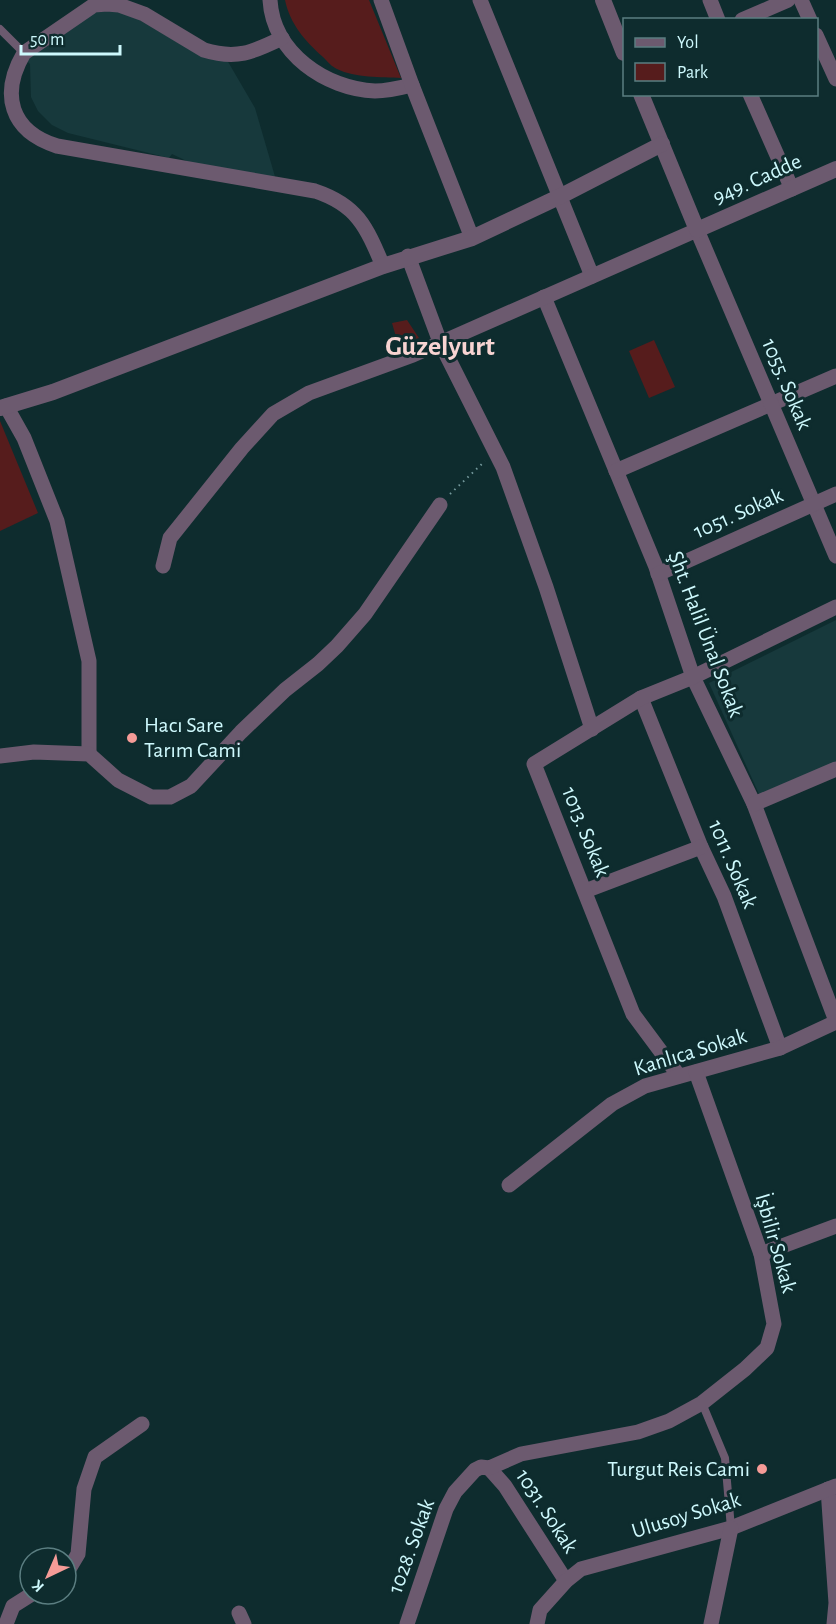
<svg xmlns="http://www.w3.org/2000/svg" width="836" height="1624" viewBox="0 0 836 1624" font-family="'Alegreya Sans',sans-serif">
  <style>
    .built { fill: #17393c }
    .green { fill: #561c1c }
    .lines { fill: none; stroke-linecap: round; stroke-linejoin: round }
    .path { stroke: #759a9d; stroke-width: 2; stroke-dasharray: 1.5 4.5; stroke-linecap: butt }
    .service { stroke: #6c5a6f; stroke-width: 8 }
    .minor { stroke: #6c5a6f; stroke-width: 15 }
    .tertiary { stroke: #6c5a6f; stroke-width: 16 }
    .poi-dot { fill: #f59b97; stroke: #0e2c2e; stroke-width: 2 }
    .labels { text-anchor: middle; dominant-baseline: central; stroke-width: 6; stroke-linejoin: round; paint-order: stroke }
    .street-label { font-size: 22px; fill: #cef9fd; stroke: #0e2c2e }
    .poi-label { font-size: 22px; fill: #cef9fd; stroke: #0e2c2e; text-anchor: start }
    .district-label { font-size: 28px; font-weight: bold; fill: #f8d4d2; stroke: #0e2c2e }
  </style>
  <rect width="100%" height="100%" fill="#0e2c2e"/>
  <!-- built -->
  <g class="built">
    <polygon points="110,8 134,17 205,58 227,60 255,108 276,180 193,164 172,154 169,158 68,133 52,125 38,111 31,97 30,64 22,56 89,14"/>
    <polygon points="836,620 836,762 759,794 709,683"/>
  </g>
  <!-- green -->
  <g class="green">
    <path d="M 285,0 L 369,0 L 401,78 C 381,77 355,78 337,69 C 332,67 327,61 323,57 C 305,41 290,24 285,0 Z"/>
    <polygon points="407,320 419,338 398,344 392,323"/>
    <polygon points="654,340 675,387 649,398 629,351"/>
    <polygon points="0,421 38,513 0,531"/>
  </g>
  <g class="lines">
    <!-- path -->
    <polyline class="path" points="450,494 485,461"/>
    <!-- service -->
    <g class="service">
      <polyline points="0,29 24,53"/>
      <polyline points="702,1403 725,1458 731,1528"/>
    </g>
    <!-- minor -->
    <g class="minor">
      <path d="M 270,0 C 273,53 326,89 375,91 C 388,91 400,88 412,85"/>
      <polyline points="381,0 412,85 472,238"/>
      <polyline points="480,0 592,276"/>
      <polyline points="710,0 718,20"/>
      <polyline points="801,0 810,20"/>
      <polyline points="742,20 788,0"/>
      <polyline points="816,35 836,79"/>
      <path d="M 282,38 C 253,52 237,60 204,50 L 144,14 L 119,5 L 107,4 L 94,5 L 24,53 C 0,94 10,131 57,146 L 315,191 C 357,205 366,226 383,266"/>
      <polyline points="750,94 792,189"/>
      <polyline points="408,256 440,342 503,467 546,587 592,729"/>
      <polyline points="544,297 656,567 693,677 754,804 836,1021"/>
      <polyline points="6,406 24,438 57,521 89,661 89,754"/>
      <polyline points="616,471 836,376"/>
      <polyline points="163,566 170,538 242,448 273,414 309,393 413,355 697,230 836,556"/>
      <polyline points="658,574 836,494"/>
      <polyline points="641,698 701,847 724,896 780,1048"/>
      <polyline points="0,756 34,752 89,754 118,780 151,797 170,797 191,786 241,732 285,690 318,664 337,646 365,614 440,505"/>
      <polyline points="754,804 836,769"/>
      <polyline points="585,891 701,847"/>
      <polyline points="679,1076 633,1014 534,764 641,698 693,677 836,607"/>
      <polyline points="509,1185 612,1104 645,1086 780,1048 836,1022"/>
      <polyline points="761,1254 836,1226"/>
      <polyline points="489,1468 505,1486 566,1581"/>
      <polyline points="828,1489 836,1603 834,1624"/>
      <polyline points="66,1574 78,1554 84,1489 95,1457 142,1424"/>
      <polyline points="239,1613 244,1624"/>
      <polyline points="6,1624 13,1606 32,1594"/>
      <polyline points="407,1624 446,1509 455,1492 475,1470 481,1467 489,1468 521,1454 638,1432 669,1421 702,1403 745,1369 767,1348 774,1324 761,1254 696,1072"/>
      <polyline points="537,1624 540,1610 566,1581 581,1569 731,1528 836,1486"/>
      <polyline points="711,1624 731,1528"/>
    </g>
    <!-- tertiary -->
    <g class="tertiary">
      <polyline points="603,0 624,53"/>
      <polyline points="641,94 697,230 836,169"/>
      <polyline points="0,408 53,392 383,266 472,238 561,196 662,144"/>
    </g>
  </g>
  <!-- markers -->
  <g class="poi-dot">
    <circle cx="132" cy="738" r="6"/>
    <circle cx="762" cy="1469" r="6"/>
  </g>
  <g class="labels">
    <!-- street labels -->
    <g class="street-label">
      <text transform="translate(757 179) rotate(-24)">949. Cadde</text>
      <text transform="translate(787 384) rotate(67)">1055. Sokak</text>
      <text transform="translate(738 513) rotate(-24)">1051. Sokak</text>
      <text transform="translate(706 634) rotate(69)">Şht. Halil Ünal Sokak</text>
      <text transform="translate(586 832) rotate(68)">1013. Sokak</text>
      <text transform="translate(733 864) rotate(67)">1011. Sokak</text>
      <text transform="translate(690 1052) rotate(-17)">Kanlıca Sokak</text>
      <text transform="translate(776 1243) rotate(74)">İşbilir Sokak</text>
      <text transform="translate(547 1511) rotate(57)">1031. Sokak</text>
      <text transform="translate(686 1515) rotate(-17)">Ulusoy Sokak</text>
      <text transform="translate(411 1546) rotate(-70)">1028. Sokak</text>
    </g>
    <!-- poi labels -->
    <g class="poi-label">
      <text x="144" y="725">Hacı Sare<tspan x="144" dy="25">Tarım Cami</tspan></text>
      <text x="750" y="1469" text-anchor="end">Turgut Reis Cami</text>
    </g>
    <!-- district labels -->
    <g class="district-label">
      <text x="440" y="347">Güzelyurt</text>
    </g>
  </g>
  <!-- legend -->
  <rect x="623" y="18" width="195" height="78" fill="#0e2c2e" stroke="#5b7e81" stroke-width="1.5"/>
  <rect x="635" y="38" width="30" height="9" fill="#6c5a6f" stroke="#5b7e81" stroke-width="1.5"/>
  <text x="677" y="48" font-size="18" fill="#cef9fd">Yol</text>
  <rect x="635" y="63" width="30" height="18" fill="#561c1c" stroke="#5b7e81" stroke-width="1.5"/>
  <text x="677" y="78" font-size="18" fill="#cef9fd">Park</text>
  <!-- north arrow -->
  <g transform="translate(48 1576) rotate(224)"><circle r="28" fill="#0e2c2e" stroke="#5b7e81" stroke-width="1.5"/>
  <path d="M0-4.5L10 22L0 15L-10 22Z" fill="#f59b97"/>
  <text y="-9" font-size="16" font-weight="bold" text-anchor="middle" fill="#cef9fd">K</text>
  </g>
  <!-- scale -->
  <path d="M21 45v9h99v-9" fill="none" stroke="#cef9fd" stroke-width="3"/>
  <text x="30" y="45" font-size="18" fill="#cef9fd" stroke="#0e2c2e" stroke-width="4.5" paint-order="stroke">50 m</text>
</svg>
